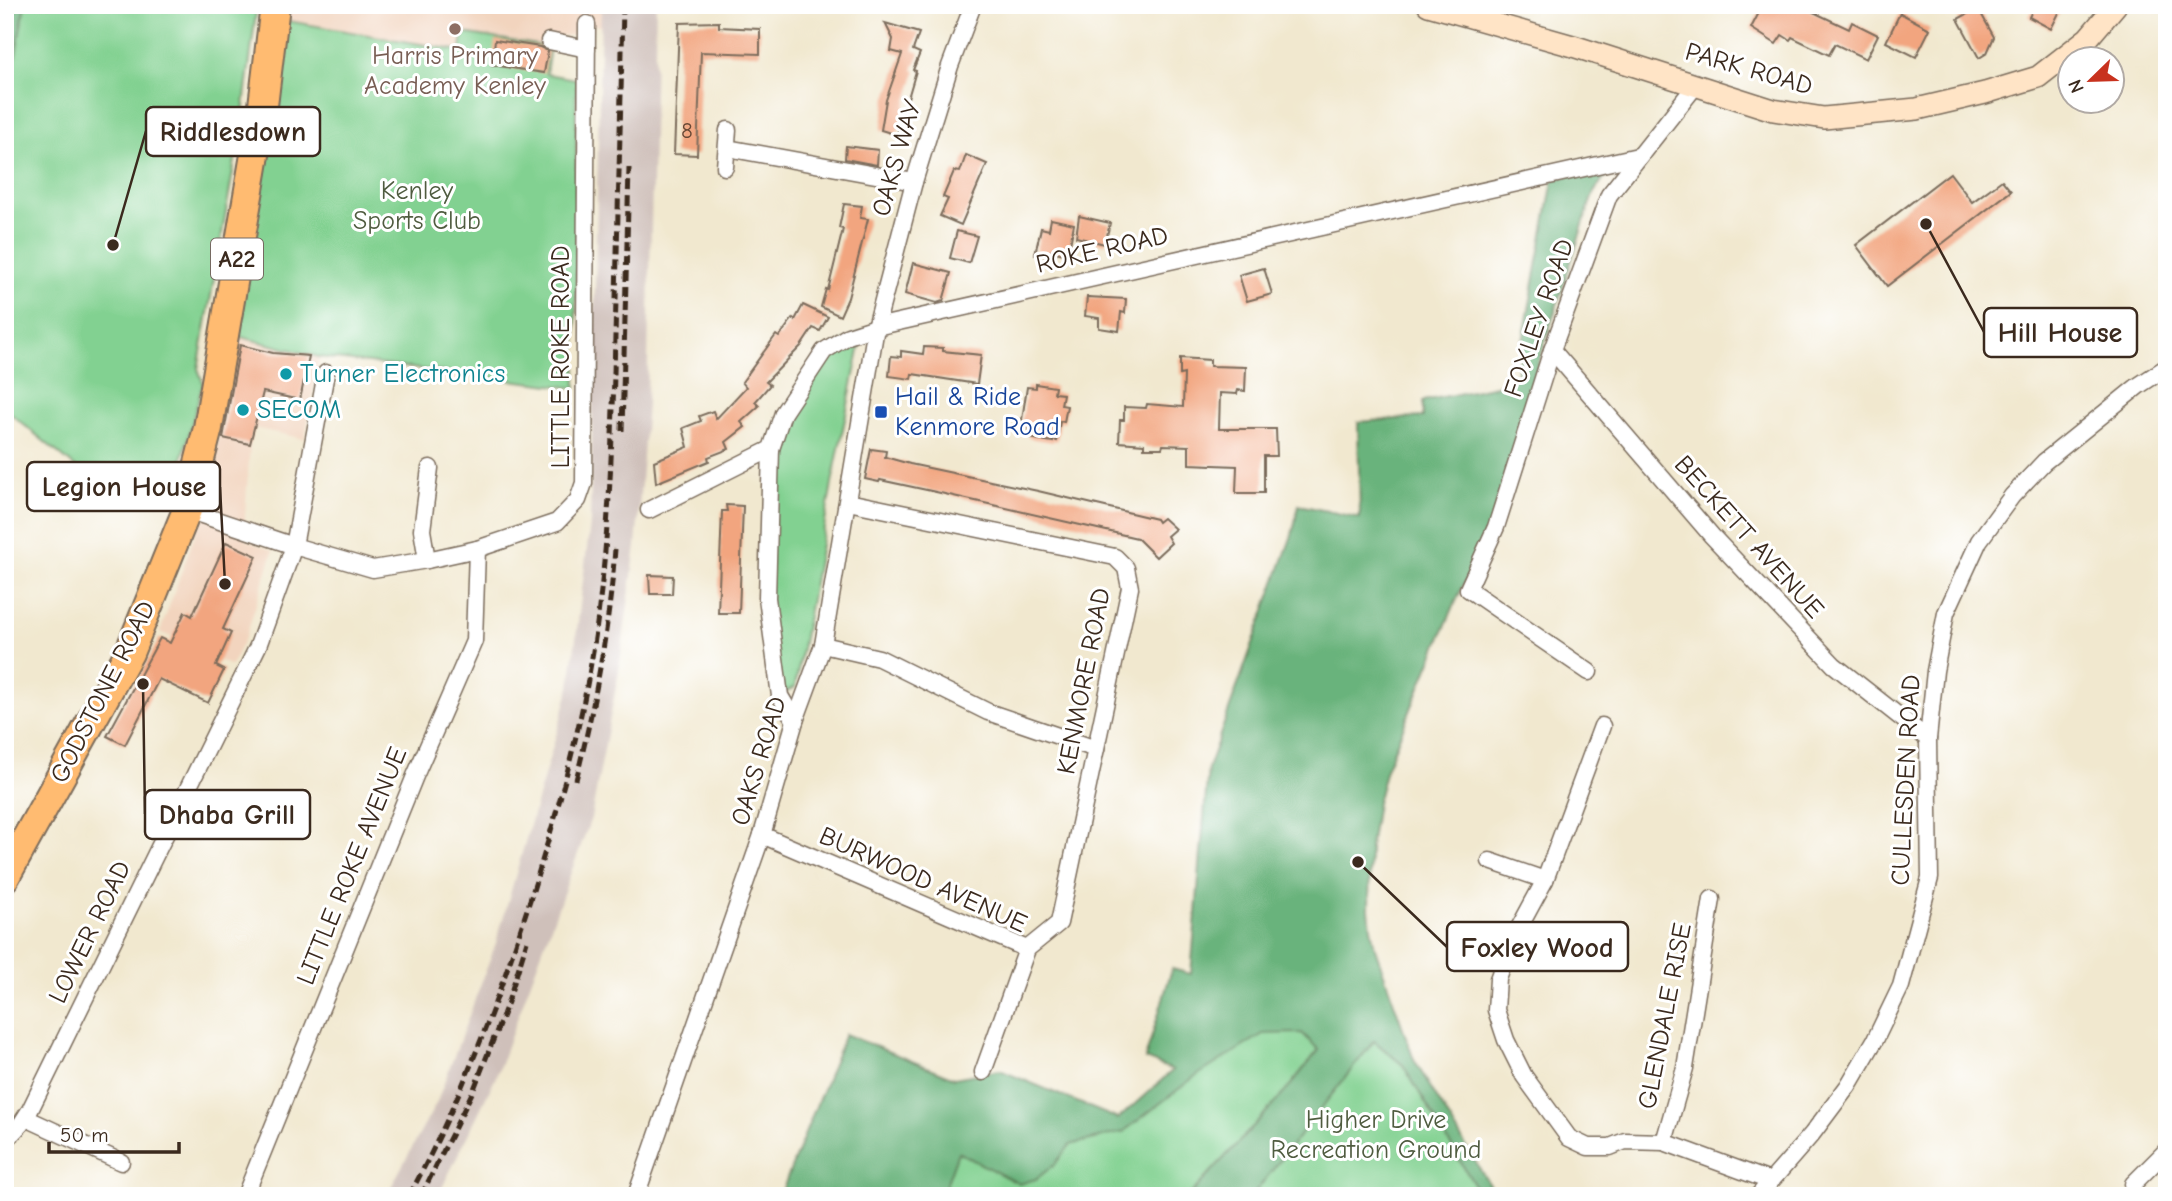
<svg xmlns="http://www.w3.org/2000/svg" width="2172" height="1201" viewBox="0 0 2172 1201" font-family="'Comic Neue',sans-serif">
  <style>
    .built { fill: #f2d4be }
    .industrial { fill: #cfc0ba }
    .green { fill: #82d191; stroke: #5e7e58; stroke-width: 2 }
    .forest { fill: #69b37b; stroke: #526e4c; stroke-width: 2 }
    .building { fill: #f2a57f }
    .lines { fill: none; stroke-linecap: round; stroke-linejoin: round }
    .street-casing { stroke: #7b6c5c; stroke-width: 19 }
    .secondary-casing { stroke: #7b6c5c; stroke-width: 24 }
    .highway-casing { stroke: #7b6c5c; stroke-width: 32 }
    .street { stroke: #fff; stroke-width: 16 }
    .secondary { stroke: #ffe4c6; stroke-width: 21 }
    .highway { stroke: #ffbb71; stroke-width: 28 }
    .rail { stroke: #3b2a1e; stroke-width: 5; stroke-dasharray: 10 5; stroke-linecap: butt }
    .education-dot { fill: #8d6e63; stroke: #fff; stroke-width: 2.5 }
    .culture-dot { fill: #0f9aa8; stroke: #fff; stroke-width: 2.5 }
    .transit-dot { fill: #1a4fb4; stroke: #fff; stroke-width: 2.5 }
    .labels { text-anchor: middle; dominant-baseline: central; stroke-width: 6; stroke-linejoin: round; paint-order: stroke }
    .number-label { font-size: 23px; fill: #694936 }
    .shield { fill: #fff; stroke: #766a62; stroke-width: 2 }
    .shield-label { font-size: 24px; font-weight: bold; fill: #3b2a1e }
    .education-label { font-size: 26px; fill: #785e54; stroke: #fff }
    .street-label { font-size: 26px; fill: #3b2a1e; stroke: #fff }
    .park-label { font-size: 26px; fill: #505c40; stroke: #fff }
    .culture-label { font-size: 26px; fill: #0d838f; stroke: #fff; text-anchor: start }
    .transit-label { font-size: 26px; fill: #164399; stroke: #fff; text-anchor: start }
    .leader { fill: none; stroke: #3b2a1e; stroke-width: 2.5 }
    .callout-dot { fill: #3b2a1e; stroke: #fff; stroke-width: 2.5 }
    .callout { fill: #fff; stroke: #3b2a1e; stroke-width: 2.5 }
    .callout-label { font-size: 28px; text-anchor: middle; font-weight: bold; fill: #3b2a1e }
  </style>
  <rect width="100%" height="100%" fill="#fff"/>
  <filter id="ink" filterUnits="userSpaceOnUse"><feTurbulence type="fractalNoise" baseFrequency=".0143" numOctaves="2"/><feDisplacementMap in="SourceGraphic" scale="14" xChannelSelector="R" yChannelSelector="G"/><feConvolveMatrix kernelMatrix="1 2 1 2 8 2 1 2 1" color-interpolation-filters="sRGB"/></filter>
  <filter id="wash" filterUnits="userSpaceOnUse"><feTurbulence type="fractalNoise" baseFrequency=".00686" numOctaves="4" result="noise"/><feDisplacementMap in="SourceGraphic" scale="28" xChannelSelector="R" yChannelSelector="G"/><feGaussianBlur stdDeviation="1.57" result="paint"/><feColorMatrix in="noise" values="0 0 0 0 0 0 0 0 0 0 0 0 0 0 0 0 0 1.4 0 .05"/><feComposite in="paint" operator="in"/></filter>
  <g filter="url(#wash)">
    <rect width="100%" height="100%" fill="#f1e8cf"/>
    <!-- built -->
    <g class="built">
      <polygon points="284,5 601,5 601,26 582,24 579,31 572,35 562,36 547,46 463,33 460,51 282,20"/>
      <polygon points="237,336 319,357 305,439 254,428 250,444 245,515 246,540 273,551 246,636 231,666 160,632 205,506"/>
    </g>
    <!-- industrial -->
    <polygon class="industrial" points="601,5 656,5 647,404 636,546 618,676 591,818 495,1079 438,1196 386,1196 437,1102 496,943 570,687 590,524"/>
    <!-- green -->
    <g class="green">
      <polygon points="5,5 257,5 242,121 198,369 203,383 172,495 133,482 85,475 5,409"/>
      <polygon points="282,20 461,51 463,33 550,47 546,74 576,79 576,388 319,357 237,336"/>
      <polygon points="863,331 833,478 795,687 780,695 767,598 771,449 824,351"/>
      <path d="M 1263,1033 L 1302,1033 L 1319,1049 L 1285,1092 L 1189,1196 L 942,1196 L 958,1152 L 1019,1183 C 1051,1175 1047,1166 1068,1147 C 1074,1141 1087,1139 1095,1137 Z"/>
      <polygon points="1374,1041 1403,1065 1481,1196 1252,1196"/>
    </g>
    <!-- forest -->
    <g class="forest">
      <polygon points="5,5 25,5 5,113"/>
      <polygon points="1623,163 1603,179 1593,194 1542,351 1491,523 1449,617 1386,769 1377,803 1370,847 1369,910 1371,928 1375,948 1414,1060 1496,1196 1481,1196 1403,1065 1374,1041 1252,1196 1189,1196 1285,1092 1319,1050 1302,1033 1263,1034 1193,1078 1123,1132 1070,1145 1055,1164 1036,1179 1019,1184 958,1152 942,1196 780,1196 845,1034 954,1078 1000,1070 1118,1119 1173,1070 1145,1059 1172,969 1191,974 1208,768 1292,535 1299,505 1360,518 1358,422 1423,417 1423,401 1496,386 1517,374 1553,180"/>
    </g>
    <g id="blocks">
      <!-- building -->
      <g class="building">
        <polygon points="1763,5 1812,5 1809,10 1849,29 1852,22 1878,35 1866,59 1835,44 1829,55 1792,37 1790,40 1782,35 1776,44 1751,28"/>
        <polygon points="2035,5 2063,5 2051,29 2029,17"/>
        <polygon points="1978,8 1994,37 1987,53 1979,58 1958,19"/>
        <polygon points="1900,13 1930,29 1916,57 1886,42"/>
        <polygon points="719,22 719,27 760,29 760,54 701,52 697,155 674,154 679,23"/>
        <polygon points="885,23 919,33 913,50 920,53 913,70 916,71 897,135 881,130 886,100 902,54 891,51 893,39"/>
        <polygon points="495,40 540,47 548,51 544,73 492,65"/>
        <polygon points="846,146 878,150 877,165 845,159"/>
        <polygon points="966,155 987,164 961,225 940,216 948,199 943,197 954,171 960,172"/>
        <polygon points="1950,173 1972,202 2002,180 2011,191 1887,286 1856,245"/>
        <polygon points="844,204 862,206 860,218 868,219 848,298 840,316 821,307 826,289 828,290 843,229 839,228"/>
        <polygon points="1079,216 1110,223 1105,244 1076,237"/>
        <polygon points="1051,219 1074,224 1068,255 1051,251 1050,256 1035,254 1041,228 1049,230"/>
        <polygon points="957,231 977,236 969,263 950,258"/>
        <polygon points="913,263 951,273 943,301 937,303 905,294"/>
        <polygon points="1264,268 1272,294 1247,301 1239,275"/>
        <polygon points="1087,297 1126,299 1125,313 1121,312 1119,331 1099,328 1099,318 1085,316"/>
        <polygon points="803,305 828,317 820,331 813,328 801,346 766,382 770,385 755,402 759,406 741,422 745,427 726,442 729,449 708,457 709,461 656,483 654,461 688,447 683,428 701,421 699,416 713,411 716,419 746,387 742,382 776,335 779,337 793,318 795,320"/>
        <polygon points="240,345 273,353 309,356 300,400 263,392 250,444 223,438"/>
        <polygon points="924,347 943,348 943,351 981,355 977,384 912,374 911,379 889,376 891,356 901,357 901,351 923,354"/>
        <polygon points="1180,358 1210,360 1210,366 1246,367 1245,391 1238,390 1237,394 1220,393 1219,429 1276,429 1277,456 1264,456 1264,493 1236,493 1237,466 1189,464 1189,446 1163,445 1162,448 1144,448 1144,444 1119,442 1120,420 1124,420 1124,407 1146,408 1147,404 1183,407 1184,374 1180,375"/>
        <polygon points="1036,384 1055,387 1054,393 1063,394 1061,405 1067,406 1064,422 1060,421 1057,441 1053,440 1053,442 1028,438 1030,427 1021,426 1027,387 1036,388"/>
        <polygon points="871,449 886,451 885,457 910,464 1038,491 1156,519 1158,522 1163,518 1175,529 1167,536 1171,543 1156,557 1137,538 936,492 880,480 879,482 865,479"/>
        <polygon points="726,505 743,506 739,613 718,613 722,511 727,511"/>
        <polygon points="226,542 257,556 223,629 231,633 216,666 224,670 208,703 159,679 125,745 107,736 160,638 170,643 185,612 192,616"/>
        <polygon points="649,575 673,576 672,594 650,594"/>
      </g>
    </g>
  </g>
  <g filter="url(#ink)">
    <use href="#blocks" fill-opacity="0" stroke="#7b6c5c" stroke-width="2"/>
    <g class="lines">
      <!-- street casing -->
      <g class="street-casing">
        <g id="street">
          <polyline points="549,41 587,49"/>
          <polyline points="727,148 914,182"/>
          <polyline points="725,167 728,130"/>
          <polyline points="1552,350 1712,536 1834,665 1928,739"/>
          <polyline points="771,449 767,598 780,696 795,721"/>
          <polyline points="848,502 1115,557 1126,568 1130,588 1059,923 1027,949"/>
          <polyline points="187,510 294,546 373,569 427,560 477,549 557,522 578,500 584,483 587,24"/>
          <polyline points="649,510 771,449 783,413 824,351 848,336 876,327 1638,156"/>
          <polyline points="427,560 422,530 430,468"/>
          <polyline points="823,645 879,658 988,712 1096,749"/>
          <polyline points="1589,672 1468,589 1496,527 1552,350 1609,195 1696,85"/>
          <polyline points="1602,726 1545,880 1513,939 1498,979 1496,1010 1506,1040 1524,1076 1569,1138 1588,1147 1610,1147 1625,1141 1664,1142 1770,1181"/>
          <polyline points="762,835 1027,949 983,1072"/>
          <polyline points="1490,861 1545,880"/>
          <polyline points="26,1118 121,1162"/>
          <polyline points="5,1141 21,1124 30,1110 258,646 294,546 326,373"/>
          <polyline points="1664,1142 1685,1068 1712,899"/>
          <polyline points="2133,1184 2167,1150"/>
          <polyline points="245,1196 415,776 474,641 477,549"/>
          <polyline points="636,1196 762,835 795,721 823,645 876,327 914,182 950,66 973,5"/>
          <polyline points="1758,1196 1812,1134 1848,1086 1875,1040 1901,986 1930,878 1928,739 1935,671 1946,613 1979,541 2012,496 2044,462 2138,386 2167,367"/>
        </g>
      </g>
      <!-- secondary casing -->
      <g class="secondary-casing">
        <polyline id="secondary" points="1428,5 1573,46 1773,110 1824,118 1917,109 1985,93 2038,77 2088,38 2116,5"/>
      </g>
      <!-- highway casing -->
      <g class="highway-casing">
        <polyline id="highway" points="5,877 129,653 187,510 208,428 262,114 275,5"/>
      </g>
      <!-- street -->
      <use href="#street" class="street"/>
      <!-- secondary -->
      <use href="#secondary" class="secondary"/>
      <!-- highway -->
      <use href="#highway" class="highway"/>
      <!-- rail -->
      <g class="rail">
        <polyline points="622,431 629,168"/>
        <path d="M 576,780 C 595,703 609,629 615,549"/>
        <path d="M 409,1196 C 465,1093 505,982 539,871 C 565,785 589,697 599,607 C 612,505 613,403 616,300 C 618,202 621,104 623,5"/>
        <polyline points="421,1196 474,1089 508,1002 527,941"/>
      </g>
    </g>
  </g>
  <!-- markers -->
  <circle class="education-dot" cx="455" cy="29" r="7"/>
  <g class="culture-dot">
    <circle cx="286" cy="374" r="7"/>
    <circle cx="243" cy="410" r="7"/>
  </g>
  <rect class="transit-dot" x="874" y="405" width="14" height="14" rx="3.5"/>
  <g class="labels">
    <!-- number labels -->
    <g class="number-label">
      <text x="687" y="130">8</text>
    </g>
    <!-- shield labels -->
    <rect class="shield" x="211" y="238.5" width="52" height="41" rx="5"/>
    <g class="shield-label">
      <text x="237" y="259">A22</text>
    </g>
    <!-- education labels -->
    <g class="education-label">
      <text x="455" y="56">Harris Primary<tspan x="455" dy="30">Academy Kenley</tspan></text>
    </g>
    <!-- street labels -->
    <g class="street-label">
      <text transform="translate(1749 69) rotate(16)">PARK ROAD</text>
      <text transform="translate(897 158) rotate(-74)">OAKS WAY</text>
      <text transform="translate(1102 250) rotate(-13)">ROKE ROAD</text>
      <text transform="translate(1539 318) rotate(-71)">FOXLEY ROAD</text>
      <text transform="translate(561 357) rotate(-90)">LITTLE ROKE ROAD</text>
      <text transform="translate(1749 537) rotate(48)">BECKETT AVENUE</text>
      <text transform="translate(1084 681) rotate(-79)">KENMORE ROAD</text>
      <text transform="translate(103 692) rotate(-63)">GODSTONE ROAD</text>
      <text transform="translate(759 761) rotate(-73)">OAKS ROAD</text>
      <text transform="translate(1906 780) rotate(-87)">CULLESDEN ROAD</text>
      <text transform="translate(352 866) rotate(-68)">LITTLE ROKE AVENUE</text>
      <text transform="translate(923 880) rotate(24)">BURWOOD AVENUE</text>
      <text transform="translate(90 932) rotate(-64)">LOWER ROAD</text>
      <text transform="translate(1665 1016) rotate(-79)">GLENDALE RISE</text>
    </g>
    <!-- park labels -->
    <g class="park-label">
      <text x="417" y="191">Kenley<tspan x="417" dy="30">Sports Club</tspan></text>
      <text x="1376" y="1120">Higher Drive<tspan x="1376" dy="30">Recreation Ground</tspan></text>
    </g>
    <!-- culture labels -->
    <g class="culture-label">
      <text x="300" y="374">Turner Electronics</text>
      <text x="257" y="410">SECOM</text>
    </g>
    <!-- transit labels -->
    <g class="transit-label">
      <text x="895" y="397">Hail &amp; Ride<tspan x="895" dy="30">Kenmore Road</tspan></text>
    </g>
  </g>
  <!-- callouts -->
  <path class="leader" d="M113 245L146 131M1926 224L1984 332M225 584L220 487M143 684L145 814M1358 862L1447 947"/>
  <g class="callout-dot">
    <circle cx="113" cy="245" r="7"/>
    <circle cx="1926" cy="224" r="7"/>
    <circle cx="225" cy="584" r="7"/>
    <circle cx="143" cy="684" r="7"/>
    <circle cx="1358" cy="862" r="7"/>
  </g>
  <g class="callout">
    <rect x="146" y="107" width="174" height="49" rx="7"/>
    <rect x="1984" y="308" width="153" height="49" rx="7"/>
    <rect x="27" y="462" width="193" height="49" rx="7"/>
    <rect x="145" y="790" width="165" height="49" rx="7"/>
    <rect x="1447" y="922" width="181" height="49" rx="7"/>
  </g>
  <g class="callout-label">
    <text x="233" y="141">Riddlesdown</text>
    <text x="2060" y="342">Hill House</text>
    <text x="124" y="496">Legion House</text>
    <text x="227" y="824">Dhaba Grill</text>
    <text x="1537" y="957">Foxley Wood</text>
  </g>
  <!-- margin -->
  <rect width="2172" height="1201" fill="none" stroke="#fff" stroke-width="28"/>
  <!-- north arrow -->
  <g transform="translate(2091 80) rotate(247)"><circle r="33" fill="#ffffff" stroke="#b1aaa5" stroke-width="2"/>
  <path d="M0-5L12 26L0 18L-12 26Z" fill="#c8321e"/>
  <text y="-10" font-size="19" font-weight="bold" text-anchor="middle" fill="#3b2a1e">N</text>
  </g>
  <!-- scale -->
  <path d="M49 1142v10h130v-10" fill="none" stroke="#3b2a1e" stroke-width="3.5"/>
  <text x="60" y="1142" font-size="21" fill="#3b2a1e" stroke="#ffffff" stroke-width="5" paint-order="stroke">50 m</text>
</svg>
